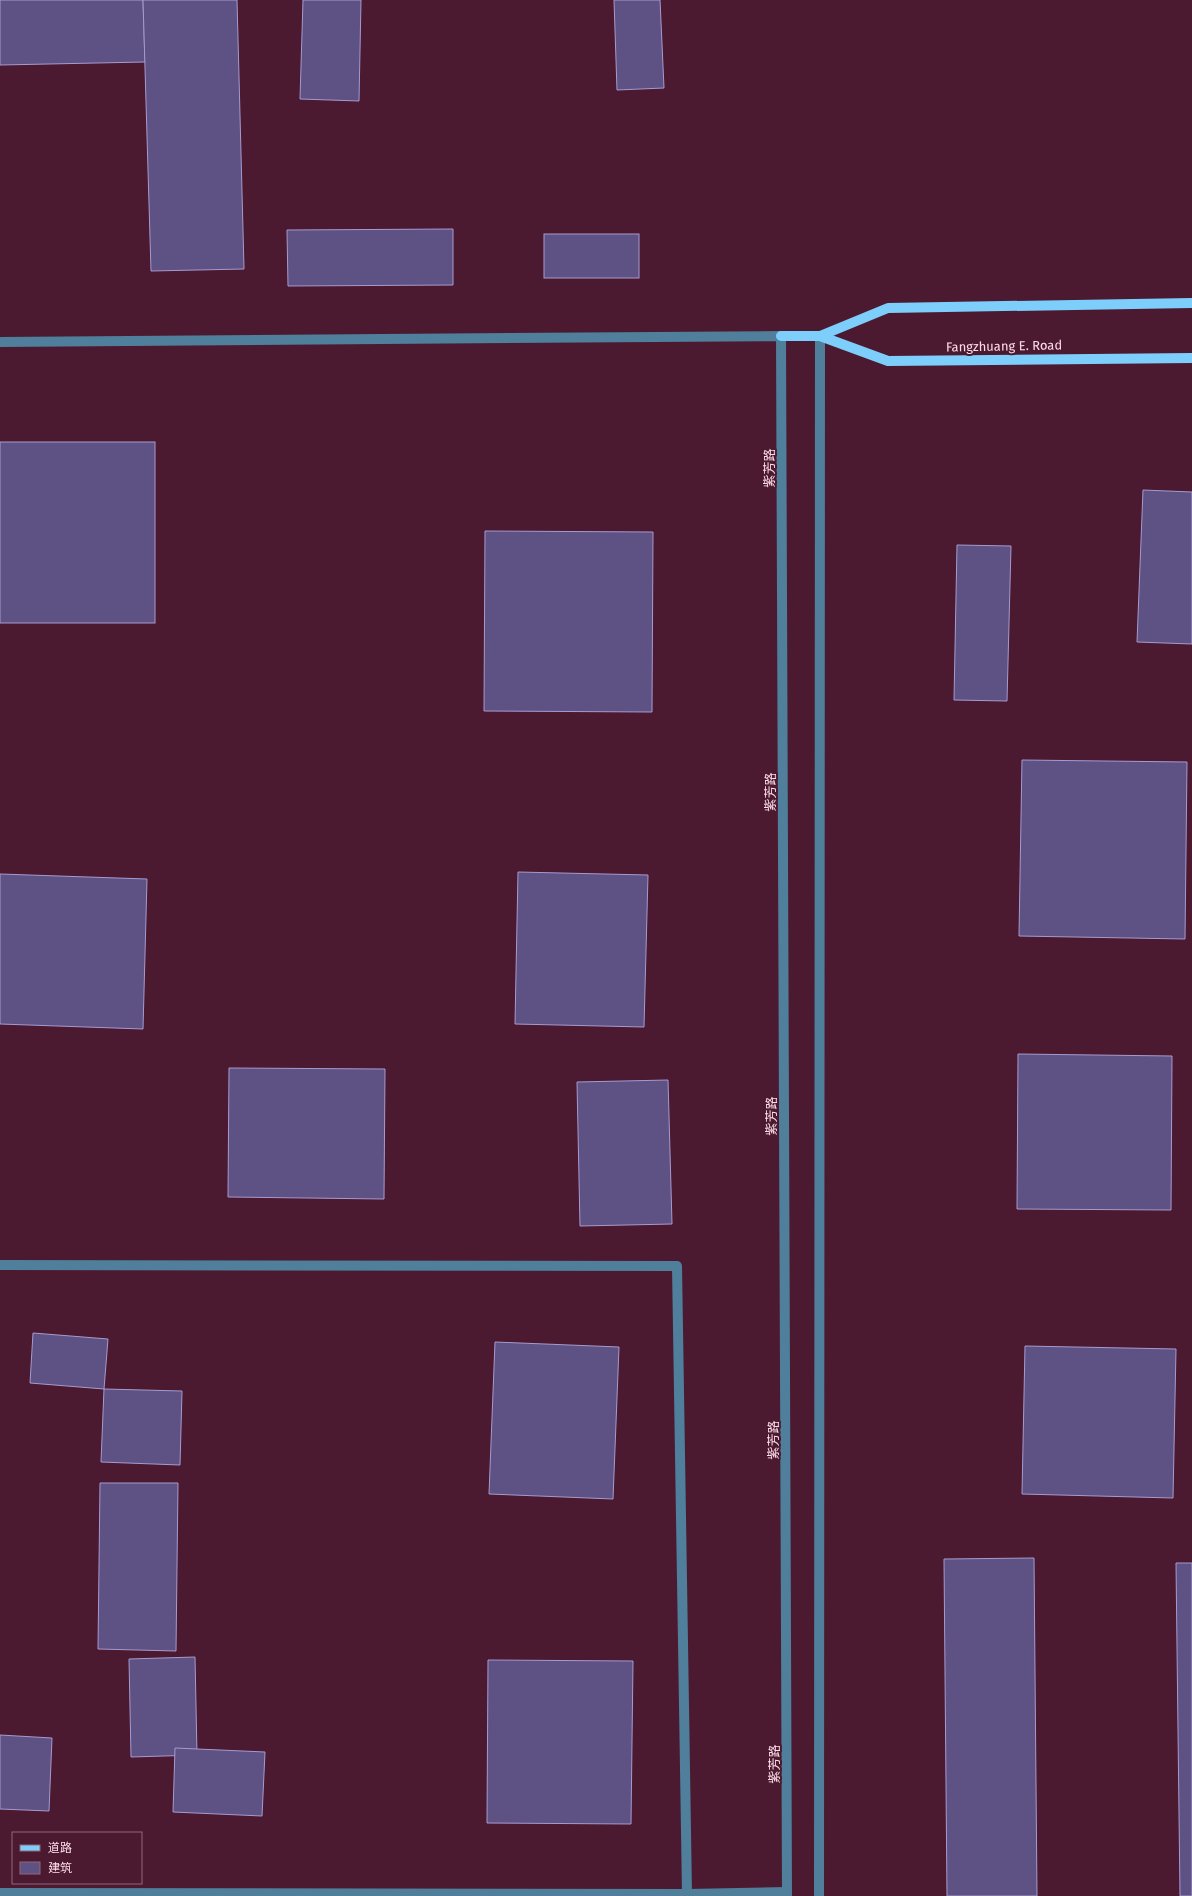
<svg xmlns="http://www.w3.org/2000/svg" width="1192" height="1896" viewBox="0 0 1192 1896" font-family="'Fira Sans','Noto Sans SC',sans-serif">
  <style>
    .building { fill: #5e5183; stroke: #a79ad1 }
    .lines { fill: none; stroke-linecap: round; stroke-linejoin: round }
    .minor { stroke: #4f7f9b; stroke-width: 10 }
    .major { stroke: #7ecefc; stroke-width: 10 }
    .labels { text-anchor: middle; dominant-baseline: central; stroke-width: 4; stroke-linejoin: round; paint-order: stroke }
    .street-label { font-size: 13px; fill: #fcdbe7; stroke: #4c1a30 }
  </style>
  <rect width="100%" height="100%" fill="#4c1a30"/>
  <!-- building -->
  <g class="building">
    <polygon points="0,0 143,0 145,62 0,65"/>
    <polygon points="143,0 237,0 244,269 151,271"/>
    <polygon points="303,0 361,0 359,101 300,99"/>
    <polygon points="614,0 660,0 664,88 617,90"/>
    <polygon points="453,229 453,285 288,286 287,230"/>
    <rect x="544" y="234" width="95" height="44"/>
    <rect x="0" y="442" width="155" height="181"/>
    <polygon points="1143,490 1192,492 1192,644 1137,642"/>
    <polygon points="485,531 653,532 652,712 484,711"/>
    <polygon points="957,545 1011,546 1007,701 954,700"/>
    <polygon points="1022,760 1187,762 1185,939 1019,936"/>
    <polygon points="518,872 648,875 644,1027 515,1024"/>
    <polygon points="0,874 147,879 143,1029 0,1024"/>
    <polygon points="1018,1054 1172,1056 1171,1210 1017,1209"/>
    <polygon points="229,1068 385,1069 384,1199 228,1197"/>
    <polygon points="668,1080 672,1224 580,1226 577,1082"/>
    <polygon points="33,1333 108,1339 104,1389 30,1383"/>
    <polygon points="495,1342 619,1347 613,1499 489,1494"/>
    <polygon points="1025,1346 1176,1349 1173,1498 1022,1494"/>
    <polygon points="104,1389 182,1391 180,1465 101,1462"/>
    <polygon points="100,1483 178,1483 176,1651 98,1649"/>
    <polygon points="1034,1558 1037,1896 947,1896 944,1559"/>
    <polygon points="1176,1563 1192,1563 1192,1896 1180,1896"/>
    <polygon points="195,1657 197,1755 131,1757 129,1659"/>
    <polygon points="488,1660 633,1661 631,1824 487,1823"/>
    <polygon points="0,1735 52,1738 49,1811 0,1809"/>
    <polygon points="175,1748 265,1752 262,1816 173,1812"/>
  </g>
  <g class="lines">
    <!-- minor -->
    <g class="minor">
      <polyline points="0,342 781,336 787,1896"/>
      <polyline points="0,1265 677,1266 687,1894"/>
      <polyline points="0,1893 687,1894 787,1892"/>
      <polyline points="819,1896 820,336"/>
    </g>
    <!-- major -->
    <g class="major">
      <polyline points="781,336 820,336 888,361 1192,358"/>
      <polyline points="820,336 888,308 1192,303"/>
    </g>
  </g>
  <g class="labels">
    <!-- street labels -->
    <g class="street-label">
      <text transform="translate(1004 346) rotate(-1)">Fangzhuang E. Road</text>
      <text transform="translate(769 468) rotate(-90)">紫芳路</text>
      <text transform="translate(770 792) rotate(-90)">紫芳路</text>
      <text transform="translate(771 1116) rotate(-90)">紫芳路</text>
      <text transform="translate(773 1440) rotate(-90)">紫芳路</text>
      <text transform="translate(774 1764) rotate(-90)">紫芳路</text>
    </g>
  </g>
  <!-- legend -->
  <rect x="12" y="1832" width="130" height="52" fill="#4c1a30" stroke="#926779"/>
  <rect x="20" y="1845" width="20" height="6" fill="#7ecefc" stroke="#926779"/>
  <text x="48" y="1852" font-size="12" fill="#fcdbe7">道路</text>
  <rect x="20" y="1862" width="20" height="12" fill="#5e5183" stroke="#926779"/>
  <text x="48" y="1872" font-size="12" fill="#fcdbe7">建筑</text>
</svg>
